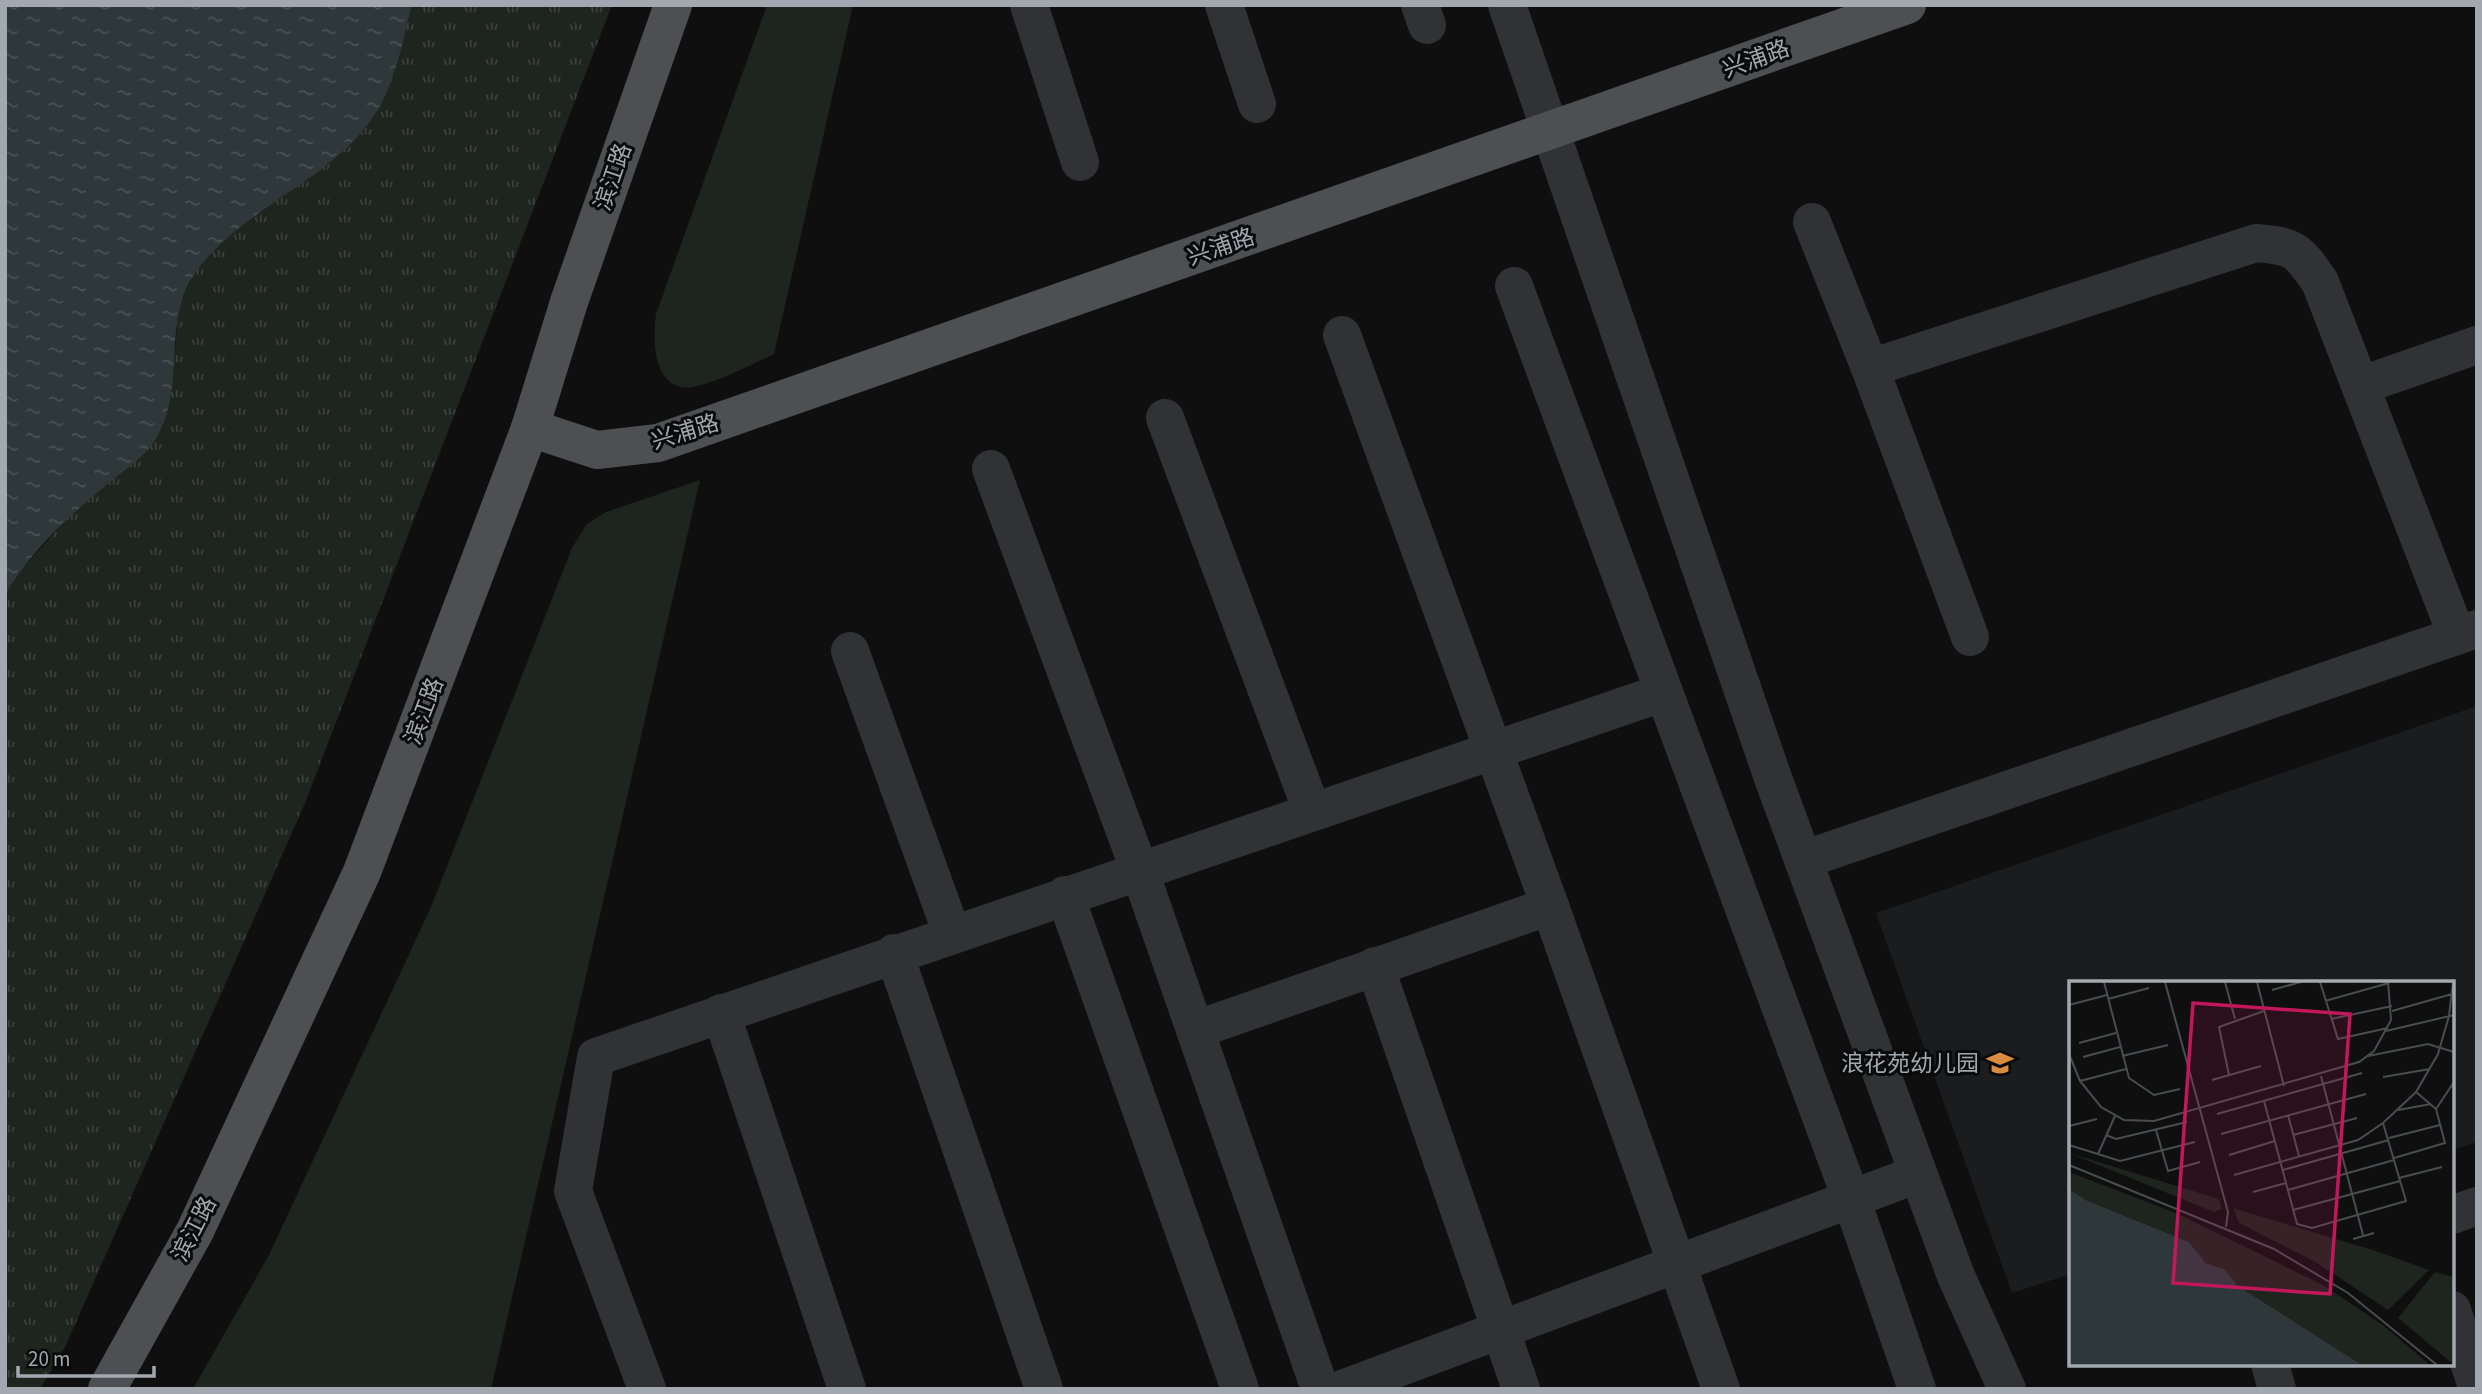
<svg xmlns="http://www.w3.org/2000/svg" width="2482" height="1394" viewBox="0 0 2482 1394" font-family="'Source Sans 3','Noto Sans SC',sans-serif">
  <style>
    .built { fill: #1b1c1d }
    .green { fill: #1e241e }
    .park { fill: url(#park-tufts) }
    .water { fill: url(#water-ripples) }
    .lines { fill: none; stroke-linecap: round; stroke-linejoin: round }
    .minor { stroke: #313235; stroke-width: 38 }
    .major { stroke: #4d4f53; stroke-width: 38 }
    .labels { text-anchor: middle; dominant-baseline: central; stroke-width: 6; stroke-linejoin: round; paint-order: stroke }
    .street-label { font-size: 23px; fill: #a2a8af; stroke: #0a0a0b }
    .poi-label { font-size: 23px; fill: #a2a8af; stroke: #0a0a0b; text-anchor: end }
    .inset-road { fill: none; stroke: #4a4c50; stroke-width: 2 }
    .view { fill: #c2185b; fill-opacity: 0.15; stroke: #c2185b; stroke-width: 3.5 }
    .inset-edge { fill: none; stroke: #a2a8af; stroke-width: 3.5 }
  </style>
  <defs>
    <pattern id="park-tufts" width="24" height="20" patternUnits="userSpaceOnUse" patternTransform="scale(1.75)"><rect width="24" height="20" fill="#1e241e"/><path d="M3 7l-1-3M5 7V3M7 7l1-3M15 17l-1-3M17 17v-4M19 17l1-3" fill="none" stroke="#3c413c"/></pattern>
    <pattern id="water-ripples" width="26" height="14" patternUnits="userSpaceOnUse" patternTransform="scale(1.75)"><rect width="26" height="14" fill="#2e383b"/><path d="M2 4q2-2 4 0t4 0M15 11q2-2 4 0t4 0" fill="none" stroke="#495255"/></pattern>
  </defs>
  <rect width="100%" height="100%" fill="#0f0f10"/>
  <!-- built -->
  <polygon class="built" points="2477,706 2477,1142 2452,1150 2452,983 2071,983 2071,1274 2012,1293 1876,913"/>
  <!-- green -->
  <g class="green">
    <path d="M 767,5 L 853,5 L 774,354 C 754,363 700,392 681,387 C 652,380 653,336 656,314 Z"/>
    <polygon points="700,480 491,1389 193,1389 269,1255 431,907 572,548 587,524 606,512"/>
  </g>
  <!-- park -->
  <polygon class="park" points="412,5 612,5 305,803 66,1345 40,1389 5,1389 5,595 18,573 68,518 155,440 175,349 179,305 194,274 214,250 393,77"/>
  <!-- water -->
  <path class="water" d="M 5,5 L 412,5 C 402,43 395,87 371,120 C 326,183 241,209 196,272 C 160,321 188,389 155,440 C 145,457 120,473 105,486 C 67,518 30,552 5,595 Z"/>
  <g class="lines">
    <!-- minor -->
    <g class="minor">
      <polyline points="1029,5 1080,162"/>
      <polyline points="1224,5 1257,104"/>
      <polyline points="1420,5 1427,25"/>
      <polyline points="1507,5 1773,778 1956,1276 2007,1389"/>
      <polyline points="1812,222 1870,368 1970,637"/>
      <polyline points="1514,286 1851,1198 1917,1389"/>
      <polyline points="1342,335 1550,906 1721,1389"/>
      <path d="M 1870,368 L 2256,243 C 2295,246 2298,250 2320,282 L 2457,636"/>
      <polyline points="2362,385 2477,345"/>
      <polyline points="1165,418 1312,811"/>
      <polyline points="991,469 1139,869 1320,1389"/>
      <polyline points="850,651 952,934"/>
      <polyline points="1803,860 2477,629"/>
      <polyline points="1065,895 1240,1389"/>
      <polyline points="894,953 1044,1389"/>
      <polyline points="1375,966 1521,1389"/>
      <polyline points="721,1013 847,1389"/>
      <polyline points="1195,1030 1550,906"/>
      <polyline points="2452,1215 2477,1206"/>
      <polyline points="2452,1310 2477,1387"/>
      <polyline points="2270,1364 2277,1389"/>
      <polyline points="647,1389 573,1191 596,1057 1662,693"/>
      <polyline points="1342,1389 1918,1174"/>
    </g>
    <!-- major -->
    <g class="major">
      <polyline points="530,428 597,450 658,443 1907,5"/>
      <polyline points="107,1389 195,1231 362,872 530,428 569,302 673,5"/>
    </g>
  </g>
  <!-- icons -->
  <defs>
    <g id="school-bare" transform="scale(2.1)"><path d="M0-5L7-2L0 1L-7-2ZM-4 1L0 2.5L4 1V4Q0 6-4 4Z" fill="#d98b3e" stroke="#0a0a0b" stroke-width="2.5" paint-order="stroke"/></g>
  </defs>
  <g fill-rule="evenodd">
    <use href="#school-bare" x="2000" y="1063"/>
  </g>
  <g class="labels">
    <!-- street labels -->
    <g class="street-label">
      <text transform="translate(1756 59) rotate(-20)">兴浦路</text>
      <text transform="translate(613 177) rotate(-71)">滨江路</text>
      <text transform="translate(1221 247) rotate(-19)">兴浦路</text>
      <text transform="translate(685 432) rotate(-17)">兴浦路</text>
      <text transform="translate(424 711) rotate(-69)">滨江路</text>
      <text transform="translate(194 1229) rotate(-63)">滨江路</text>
    </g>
    <!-- poi labels -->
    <g class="poi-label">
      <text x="1979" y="1063">浪花苑幼儿园</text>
    </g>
  </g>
  <!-- overview -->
  <g transform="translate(2069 981)">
    <rect width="385" height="385" fill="#0f0f10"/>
    <path d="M 0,172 L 150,218 L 153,228 L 145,231 ZM 164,227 L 307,270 L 360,289 L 319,329 L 248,282 L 170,242 ZM 366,291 L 385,296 L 385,384 L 329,337 Z" fill="#1e241e"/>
    <path d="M 0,191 L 107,232 L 256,305 L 315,345 L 361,384 L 293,384 L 169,305 L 150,286 L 137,282 L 120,261 L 13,217 L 0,208 Z" fill="#1e241e"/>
    <path d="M 0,208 L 17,219 L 120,261 L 137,282 L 155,288 L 169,305 L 293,384 L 0,384 Z" fill="#2e383b"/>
    <path class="inset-road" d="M 35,1 L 60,97 L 85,114 L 111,108M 96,1 L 159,231 L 157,246M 156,1 L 166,38M 188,1 L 215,105M 251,1 L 269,58 L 319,47M 203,9 L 232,1M 39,18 L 80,7M 256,20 L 320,2M 0,24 L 38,14M 323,30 L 383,13M 262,38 L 323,25M 317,50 L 385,34M 10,62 L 47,52M 0,73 L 11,100 L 32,126 L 55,139 L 85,140 L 290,81 L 305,70 L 322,39 L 319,1M 53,75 L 99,64M 299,75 L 359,63 L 385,71M 14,76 L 51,66M 160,94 L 150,46 L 195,30M 252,95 L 294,254M 314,96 L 361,88M 143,99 L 192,85M 11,100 L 57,88M 195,120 L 228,243 L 243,247 L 337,220 L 314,142M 367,128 L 385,101M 329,129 L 362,123M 148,133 L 293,92M 219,134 L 230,175M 0,145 L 28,138M 87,149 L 99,190 L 131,181M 152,153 L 297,113M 37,154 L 47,158 L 118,141M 224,154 L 288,137M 320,157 L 371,144M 0,164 L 51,180 L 126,161M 29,173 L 46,135M 160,174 L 206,160M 325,177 L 376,162 L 367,128 L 347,111M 0,184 L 205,268 L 279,312 L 368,384M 214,189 L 320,159M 165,194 L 289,159 L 314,142 L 347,111 L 369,73 L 380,35 L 384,1M 330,197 L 373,186M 219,209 L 325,179M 184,211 L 217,202M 224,229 L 331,200M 284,258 L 305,252"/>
    <path class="view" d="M 124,22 L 281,33 L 261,313 L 104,302 Z"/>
    <rect width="385" height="385" class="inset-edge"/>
  </g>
  <!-- border -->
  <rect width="2482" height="1394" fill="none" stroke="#a2a8af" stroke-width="14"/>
  <!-- scale -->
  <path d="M18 1366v10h136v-10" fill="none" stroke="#a2a8af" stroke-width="3.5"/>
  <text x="28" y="1366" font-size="21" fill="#a2a8af" stroke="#0a0a0b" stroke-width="5" paint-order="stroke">20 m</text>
</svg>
